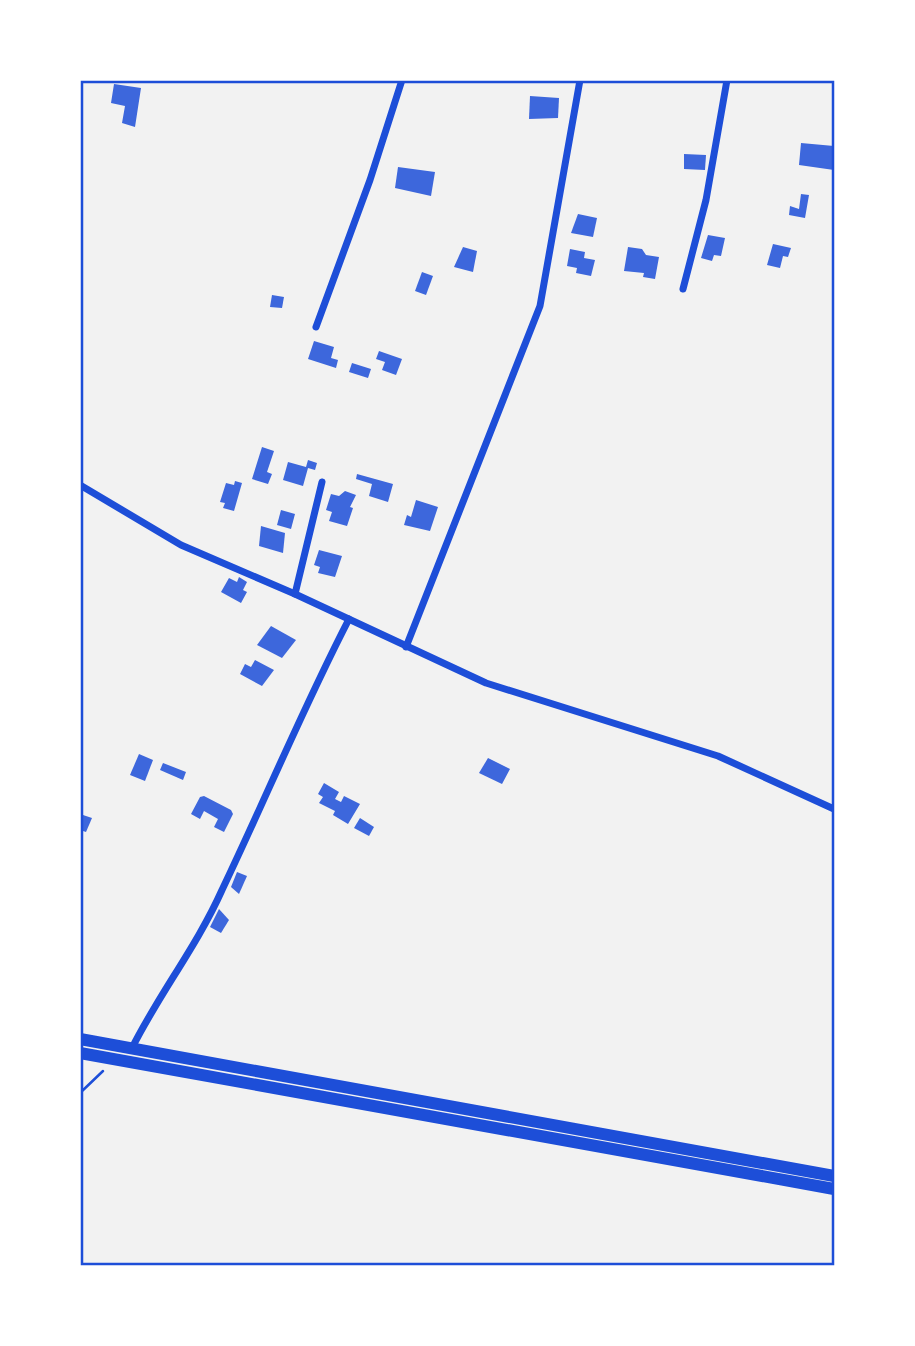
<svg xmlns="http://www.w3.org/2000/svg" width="915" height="1346" viewBox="0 0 915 1346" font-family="Georgia,serif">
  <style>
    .building { fill: #3d67dc }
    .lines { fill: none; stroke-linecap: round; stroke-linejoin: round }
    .path { stroke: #1d4ed8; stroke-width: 2.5 }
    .minor { stroke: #1d4ed8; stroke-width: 7 }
    .primary { stroke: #1d4ed8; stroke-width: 12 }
    .neatline { fill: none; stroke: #1d4ed8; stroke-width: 2.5 }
  </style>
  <rect width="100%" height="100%" fill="#f2f2f2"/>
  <!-- building -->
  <g class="building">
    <polygon points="114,84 141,88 135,127 122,123 125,106 111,103"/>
    <polygon points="530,96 559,98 558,118 529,119"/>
    <polygon points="801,143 834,146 834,170 799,165"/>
    <polygon points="684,154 706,155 705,170 684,169"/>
    <polygon points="398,167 435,172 431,196 395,188"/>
    <polygon points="801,194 809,195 805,218 789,215 790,206 799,209"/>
    <polygon points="578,214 597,218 593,237 571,233"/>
    <polygon points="708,235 725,238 721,256 714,255 712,261 701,258"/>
    <polygon points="773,244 791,248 788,257 783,256 780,268 767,265"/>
    <polygon points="463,247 477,251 473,272 454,267"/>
    <polygon points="628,247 642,249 646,255 659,257 655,279 643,277 644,273 624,271"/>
    <polygon points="570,249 585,252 584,258 595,260 591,276 576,273 577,268 567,266"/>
    <polygon points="422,272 433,276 426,295 415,291"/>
    <polygon points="272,295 284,297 282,308 270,307"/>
    <polygon points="314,341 334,347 331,358 338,360 336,368 308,359"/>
    <polygon points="379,351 402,359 396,375 382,370 385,362 376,359"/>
    <polygon points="352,363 371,369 368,378 349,372"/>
    <polygon points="262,447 274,451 267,472 272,474 268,484 252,479"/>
    <polygon points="308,460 317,463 315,470 308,468 303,486 283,480 288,462 306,467"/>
    <polygon points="357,474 393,484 388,502 369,496 372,484 356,479"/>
    <polygon points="235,481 242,483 234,511 223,508 225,503 220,502 226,483 234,485"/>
    <polygon points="345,491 356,495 350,507 353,508 347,526 329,521 332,512 326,510 331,494 339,496"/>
    <polygon points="416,500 438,507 430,531 404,525 407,515 411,517"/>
    <polygon points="281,510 295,514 291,529 277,525"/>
    <polygon points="261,526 285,533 283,553 259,546"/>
    <polygon points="319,550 342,556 335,577 318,573 320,567 314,565"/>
    <polygon points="239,577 247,582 243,590 247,592 241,603 221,592 229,578 237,582"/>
    <polygon points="271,626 296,640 282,658 257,645"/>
    <polygon points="255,660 274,670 262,686 240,674 245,664 251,667"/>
    <polygon points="139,754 153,760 145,781 130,775"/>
    <polygon points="488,758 510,769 502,784 479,773"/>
    <polygon points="163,763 186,772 183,780 160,770"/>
    <polygon points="324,783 339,792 335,799 341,802 344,796 360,804 348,824 333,815 335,811 319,803 323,797 318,794"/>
    <polygon points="204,796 231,810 233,814 224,832 214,827 218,819 204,811 200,819 191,814 200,797"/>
    <polygon points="80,814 92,818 86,832 80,830"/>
    <polygon points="360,818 374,827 369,836 354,828"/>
    <polygon points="237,872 247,876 239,894 231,887"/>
    <polygon points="219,909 229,920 221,933 210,927"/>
  </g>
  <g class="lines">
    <!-- path -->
    <polyline class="path" points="80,1093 103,1071"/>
    <!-- minor -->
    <g class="minor">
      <polyline points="683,289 706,200 727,80"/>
      <polyline points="316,327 370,180 402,80"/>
      <polyline points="80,485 181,545 295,594 486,683 718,756 834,809"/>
      <polyline points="295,594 322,482"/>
      <polyline points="406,647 540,306 580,80"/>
      <path d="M 132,1048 C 159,994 197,946 222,890 C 265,800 303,708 349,619"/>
    </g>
    <!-- primary -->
    <g class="primary">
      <polyline points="80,1039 834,1176"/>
      <polyline points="80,1053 834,1189"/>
    </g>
  </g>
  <!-- border -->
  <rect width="915" height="1346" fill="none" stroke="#ffffff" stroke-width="164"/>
  <rect x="82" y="82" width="751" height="1182" class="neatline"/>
</svg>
